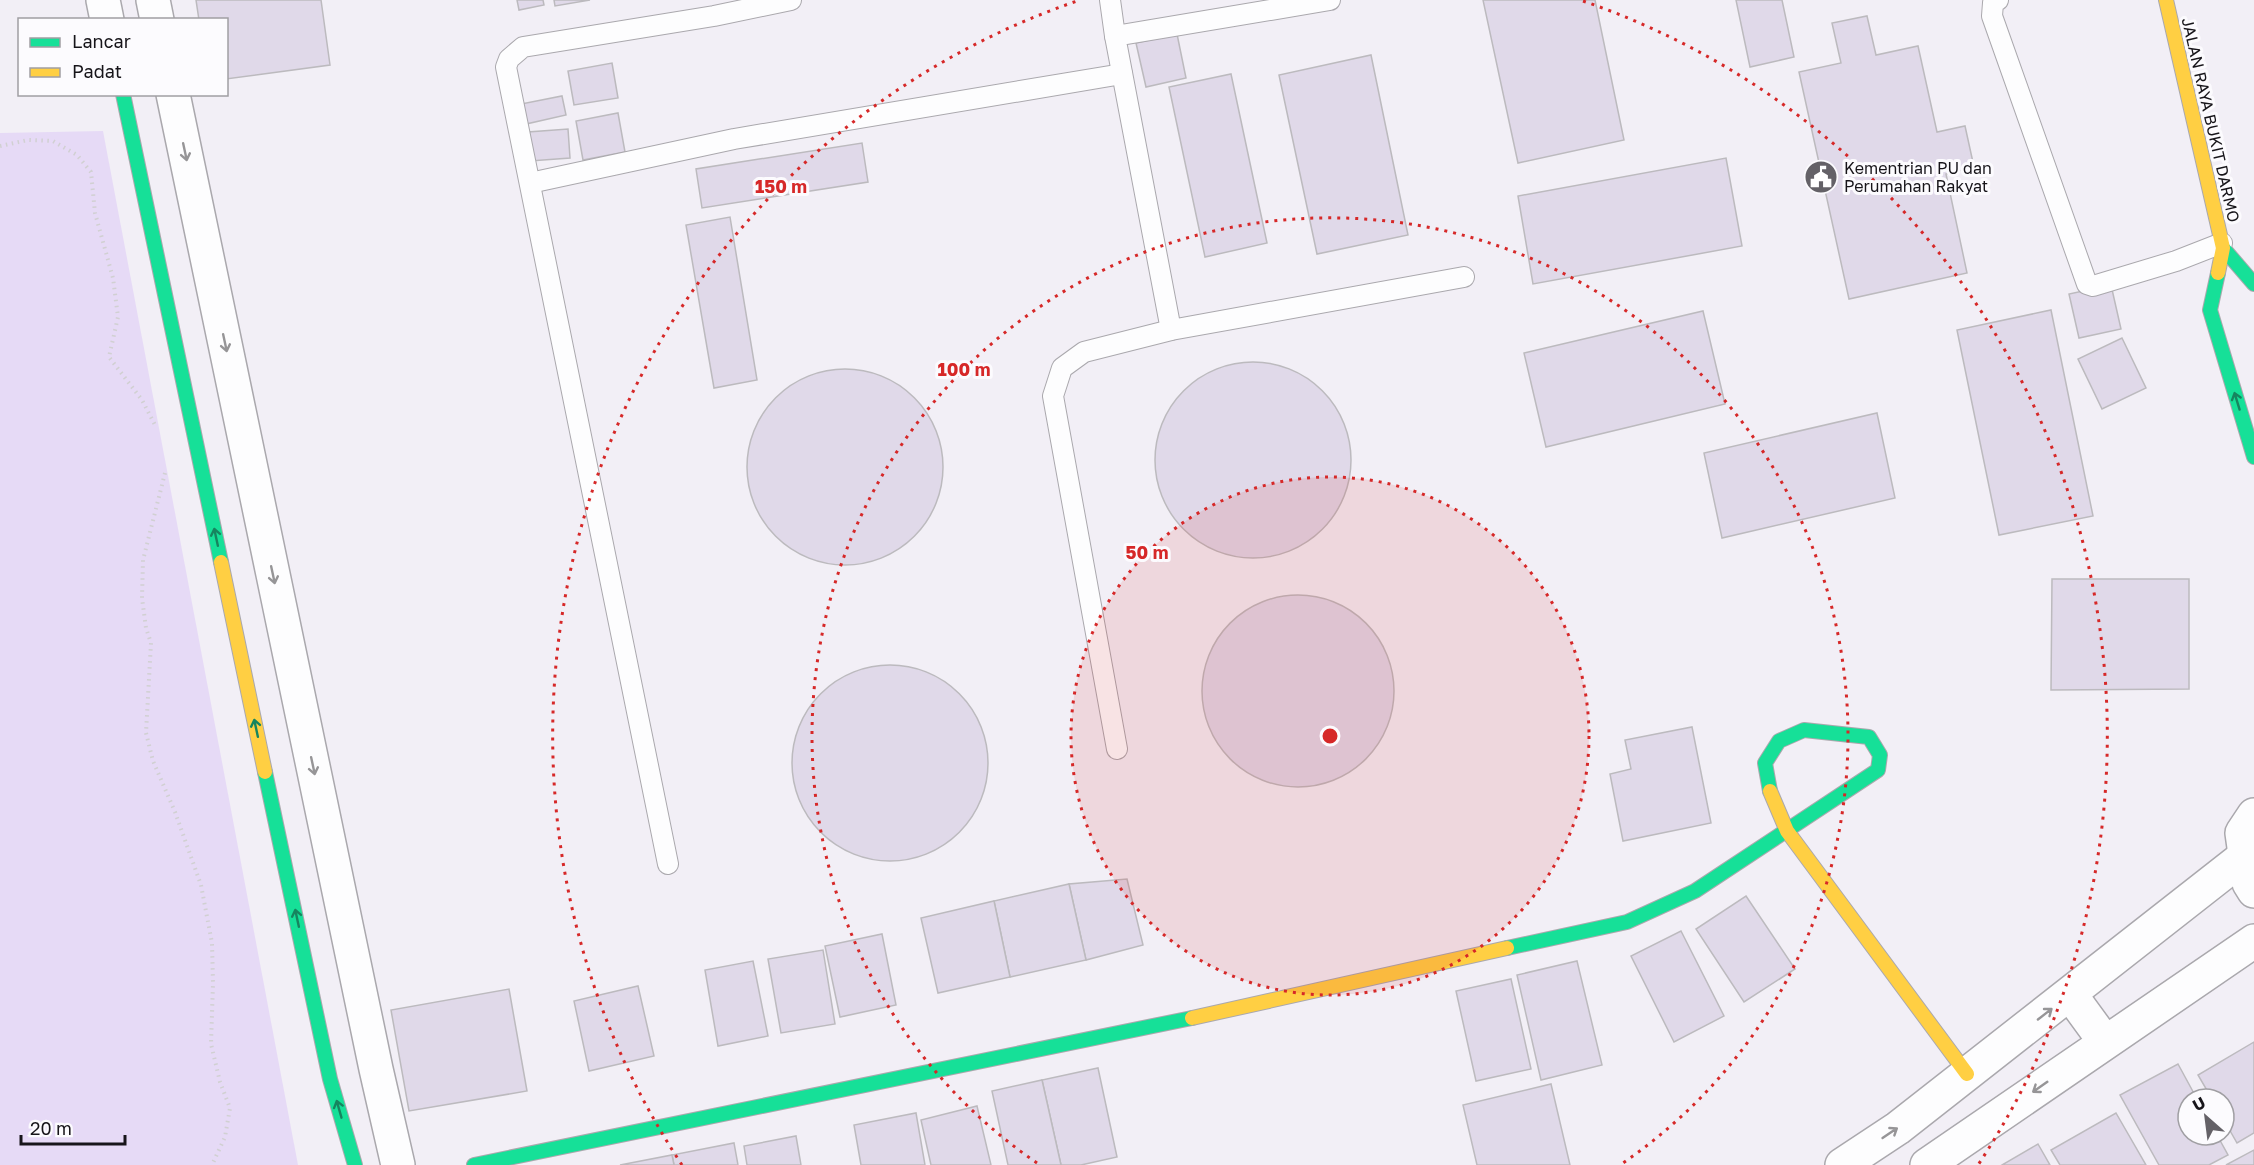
<svg xmlns="http://www.w3.org/2000/svg" width="2254" height="1165" viewBox="0 0 2254 1165" font-family="'Golos Text',sans-serif">
  <style>
    .green { fill: #e6daf6 }
    .building { fill: #e0d9e9; stroke: #bcbabe; stroke-width: 1.5 }
    .lines { fill: none; stroke-linecap: round; stroke-linejoin: round }
    .lane-casing { stroke: #aaa8ad; stroke-width: 22 }
    .street-casing { stroke: #aaa8ad; stroke-width: 36 }
    .fast-casing { stroke: #aaa8ad; stroke-width: 16 }
    .slow-casing { stroke: #aaa8ad; stroke-width: 16 }
    .path { stroke: #d1d0d2; stroke-width: 4; stroke-dasharray: 1.5 4.5; stroke-linecap: butt }
    .lane { stroke: #fdfdfe; stroke-width: 20 }
    .street { stroke: #fdfdfe; stroke-width: 33 }
    .fast { stroke: #16e098; stroke-width: 14 }
    .slow { stroke: #ffcf43; stroke-width: 14 }
    .oneway { stroke: #969597 }
    .oneway2 { stroke: #16855f }
    .ring { fill: none; stroke: #d62828; stroke-width: 3; stroke-dasharray: 3 6 }
    .labels { text-anchor: middle; dominant-baseline: central; stroke-width: 6; stroke-linejoin: round; paint-order: stroke }
    .street-label { font-size: 16px; fill: #17151a; stroke: #fcfbfe }
    .poi-label { font-size: 16px; fill: #17151a; stroke: #fcfbfe; text-anchor: start }
    .centre { fill: #d62828; stroke: #fcfbfe; stroke-width: 3 }
    .ring-label { font-size: 18px; text-anchor: middle; font-weight: bold; fill: #d62828; stroke: #fcfbfe; stroke-width: 6; stroke-linejoin: round; paint-order: stroke }
  </style>
  <rect width="100%" height="100%" fill="#f2eff6"/>
  <!-- green -->
  <polygon class="green" points="103,131 298,1165 0,1165 0,133"/>
  <!-- building -->
  <g class="building">
    <polygon points="196,0 321,0 330,65 226,79 226,20 199,20"/>
    <polygon points="517,0 543,0 544,5 519,10"/>
    <polygon points="554,0 590,0 555,6"/>
    <polygon points="1483,0 1595,0 1624,140 1518,163"/>
    <polygon points="1736,0 1782,0 1794,57 1750,67"/>
    <polygon points="1867,16 1876,55 1918,46 1937,132 1965,126 1974,167 1946,174 1967,273 1849,299 1799,72 1841,63 1832,23"/>
    <polygon points="1177,34 1186,78 1146,87 1136,43"/>
    <polygon points="1371,55 1408,235 1317,254 1279,75"/>
    <polygon points="612,63 618,98 574,105 568,71"/>
    <polygon points="1231,74 1267,243 1205,257 1169,87"/>
    <polygon points="562,96 566,115 526,124 521,104"/>
    <polygon points="618,113 625,152 583,160 576,121"/>
    <polygon points="568,129 570,158 530,161 528,132"/>
    <polygon points="862,143 868,182 702,208 696,169"/>
    <polygon points="1726,158 1742,246 1533,284 1518,196"/>
    <polygon points="730,217 757,380 714,388 686,225"/>
    <polygon points="2111,285 2121,329 2079,338 2069,294"/>
    <polygon points="2051,310 2093,516 1999,535 1957,330"/>
    <polygon points="1703,311 1725,404 1546,447 1524,353"/>
    <polygon points="2122,338 2146,388 2102,409 2078,359"/>
    <circle cx="1253" cy="460" r="98"/>
    <circle cx="845" cy="467" r="98"/>
    <polygon points="1877,413 1895,498 1722,538 1704,453"/>
    <polygon points="2052,579 2189,579 2189,689 2051,690"/>
    <circle cx="1298" cy="691" r="96"/>
    <circle cx="890" cy="763" r="98"/>
    <polygon points="1692,727 1711,823 1623,841 1610,774 1631,769 1625,740"/>
    <polygon points="1127,879 1143,945 1086,960 1069,884"/>
    <polygon points="1069,884 1086,960 1010,977 994,901"/>
    <polygon points="1746,896 1795,969 1744,1002 1696,929"/>
    <polygon points="994,901 1010,977 938,993 921,918"/>
    <polygon points="1681,931 1724,1016 1674,1042 1631,956"/>
    <polygon points="882,934 896,1005 840,1017 825,946"/>
    <polygon points="823,950 835,1024 781,1033 768,959"/>
    <polygon points="753,961 768,1036 718,1046 705,970"/>
    <polygon points="1577,961 1602,1065 1541,1080 1517,975"/>
    <polygon points="1511,979 1531,1069 1476,1081 1456,991"/>
    <polygon points="638,986 654,1056 589,1071 574,1001"/>
    <polygon points="509,989 527,1091 409,1111 391,1010"/>
    <polygon points="2254,1042 2254,1133 2237,1143 2224,1120 2224,1099 2212,1099 2198,1075"/>
    <polygon points="2178,1064 2197,1099 2188,1099 2188,1135 2217,1135 2228,1155 2209,1165 2159,1165 2120,1095"/>
    <polygon points="1098,1068 1117,1157 1081,1165 1061,1165 1042,1080"/>
    <polygon points="1042,1080 1061,1165 1008,1165 992,1091"/>
    <polygon points="1551,1084 1570,1165 1477,1165 1463,1105"/>
    <polygon points="977,1106 991,1165 931,1165 921,1120"/>
    <polygon points="916,1113 925,1165 861,1165 854,1125"/>
    <polygon points="2116,1113 2146,1165 2060,1165 2051,1150"/>
    <polygon points="796,1136 801,1165 747,1165 744,1146"/>
    <polygon points="734,1143 738,1165 674,1165 672,1155"/>
    <polygon points="2038,1144 2050,1165 2002,1165"/>
    <polygon points="2254,1150 2254,1165 2226,1165"/>
    <polygon points="672,1155 674,1165 620,1165"/>
  </g>
  <g class="lines">
    <!-- lane casing -->
    <g class="lane-casing">
      <g id="lane">
        <polyline points="1110,0 1115,36"/>
        <polyline points="1998,0 1993,3 1992,16 2087,284 2093,286 2176,261 2222,243"/>
        <polyline points="530,183 734,139 1122,74"/>
        <polyline points="1171,330 1115,36 1330,0"/>
        <polyline points="1117,749 1053,396 1062,368 1084,352 1171,330 1464,277"/>
        <polyline points="668,864 506,67 509,59 523,47 714,16 791,0"/>
      </g>
    </g>
    <!-- street casing -->
    <g class="street-casing">
      <g id="street">
        <polyline points="103,0 107,20"/>
        <polyline points="153,0 157,20"/>
        <polyline points="173,94 376,1069 398,1165"/>
        <polyline points="2254,815 2242,833 2249,883 2254,891"/>
        <polyline points="2070,994 2105,1042"/>
        <polyline points="1842,1165 1898,1128 2245,856"/>
        <polyline points="1927,1165 2254,941"/>
      </g>
    </g>
    <!-- fast casing -->
    <g class="fast-casing">
      <g id="fast">
        <polyline points="123,94 221,562"/>
        <polyline points="2223,248 2254,284"/>
        <polyline points="2218,273 2210,310 2254,457"/>
        <polyline points="265,772 330,1079 355,1165"/>
        <polyline points="1507,948 1627,922 1695,891 1878,770 1880,755 1869,737 1804,730 1779,741 1765,763 1770,791"/>
        <polyline points="474,1165 1192,1018"/>
      </g>
    </g>
    <!-- slow casing -->
    <g class="slow-casing">
      <g id="slow">
        <polyline points="2166,0 2223,248 2218,273"/>
        <polyline points="221,562 265,772"/>
        <polyline points="1770,791 1787,831 1967,1074"/>
        <polyline points="1192,1018 1507,948"/>
      </g>
    </g>
    <!-- path -->
    <g class="path">
      <polyline points="0,146 28,140 53,141 77,155 91,172 95,213 113,278 118,317 109,357 142,400 156,427"/>
      <polyline points="165,473 143,560 142,598 146,628 151,643 146,733 153,761 175,812 201,885 212,943 213,983 211,1044 220,1082 230,1108 225,1137 212,1165"/>
    </g>
    <!-- lane -->
    <use href="#lane" class="lane"/>
    <!-- street -->
    <use href="#street" class="street"/>
    <!-- fast -->
    <use href="#fast" class="fast"/>
    <!-- slow -->
    <use href="#slow" class="slow"/>
  </g>
  <!-- one-way arrows -->
  <defs><path id="oneway-shaft" d="M-6 0H5M1.5-3L5.5 0L1.5 3" fill="none" stroke-width="1.6" stroke-linecap="round" stroke-linejoin="round" transform="scale(1.5)"/></defs>
  <g class="oneway">
    <use href="#oneway-shaft" transform="translate(185 152) rotate(78)"/>
    <use href="#oneway-shaft" transform="translate(225 343) rotate(78)"/>
    <use href="#oneway-shaft" transform="translate(273 575) rotate(78)"/>
    <use href="#oneway-shaft" transform="translate(313 766) rotate(78)"/>
    <use href="#oneway-shaft" transform="translate(2045 1014) rotate(-38)"/>
    <use href="#oneway-shaft" transform="translate(2040 1087) rotate(145)"/>
    <use href="#oneway-shaft" transform="translate(1890 1133) rotate(-34)"/>
  </g>
  <g class="oneway2">
    <use href="#oneway-shaft" transform="translate(2237 401) rotate(-107)"/>
    <use href="#oneway-shaft" transform="translate(216 537) rotate(-102)"/>
    <use href="#oneway-shaft" transform="translate(256 728) rotate(-102)"/>
    <use href="#oneway-shaft" transform="translate(297 918) rotate(-102)"/>
    <use href="#oneway-shaft" transform="translate(339 1109) rotate(-106)"/>
  </g>
  <!-- distance rings -->
  <circle cx="1330" cy="736" r="259" fill="#d62828" fill-opacity=".12"/>
  <g class="ring">
    <circle cx="1330" cy="736" r="259"/>
    <path d="M1037 1163A518 518 0 1 1 1623 1163"/>
    <path d="M682 1165A777 777 0 0 1 1077 1M1583 1A777 777 0 0 1 1978 1165"/>
  </g>
  <!-- icons -->
  <defs>
    <g id="civic-disc" transform="scale(1.725)"><circle r="9.5" fill="#646167" stroke="#fcfbfe"/><path d="M-.6-6.5H3V-4.5H.6V-3L4-1V1h2V6H-6V1h2V-1L-.6-3ZM-1.2 2.5V6h2.4V2.5Z" fill="#fff"/></g>
  </defs>
  <g fill-rule="evenodd">
    <use href="#civic-disc" x="1821" y="177"/>
  </g>
  <g class="labels">
    <!-- street labels -->
    <g class="street-label">
      <text transform="translate(2211 120) rotate(77)">JALAN RAYA BUKIT DARMO</text>
    </g>
    <!-- poi labels -->
    <g class="poi-label">
      <text x="1844" y="168">Kementrian PU dan<tspan x="1844" dy="18">Perumahan Rakyat</tspan></text>
    </g>
  </g>
  <circle cx="1330" cy="736" r="9" class="centre"/>
  <g class="ring-label">
    <text x="781" y="193">150 m</text>
    <text x="964" y="376">100 m</text>
    <text x="1147" y="559">50 m</text>
  </g>
  <!-- legend -->
  <rect x="18" y="18" width="210" height="78" fill="#fcfbfe" stroke="#a09fa3" stroke-width="1.5"/>
  <rect x="30" y="38" width="30" height="9" fill="#16e098" stroke="#a09fa3" stroke-width="1.5"/>
  <text x="72" y="48" font-size="18" fill="#17151a">Lancar</text>
  <rect x="30" y="68" width="30" height="9" fill="#ffcf43" stroke="#a09fa3" stroke-width="1.5"/>
  <text x="72" y="78" font-size="18" fill="#17151a">Padat</text>
  <!-- north arrow -->
  <g transform="translate(2206 1117) rotate(332)"><circle r="28" fill="#fcfbfe" stroke="#a09fa3" stroke-width="1.5"/>
  <path d="M0-4.5L10 22L0 15L-10 22Z" fill="#646167"/>
  <text y="-9" font-size="16" font-weight="bold" text-anchor="middle" fill="#17151a">U</text>
  </g>
  <!-- scale -->
  <path d="M21 1135v9h104v-9" fill="none" stroke="#17151a" stroke-width="3"/>
  <text x="30" y="1135" font-size="18" fill="#17151a" stroke="#fcfbfe" stroke-width="4.5" paint-order="stroke">20 m</text>
</svg>
